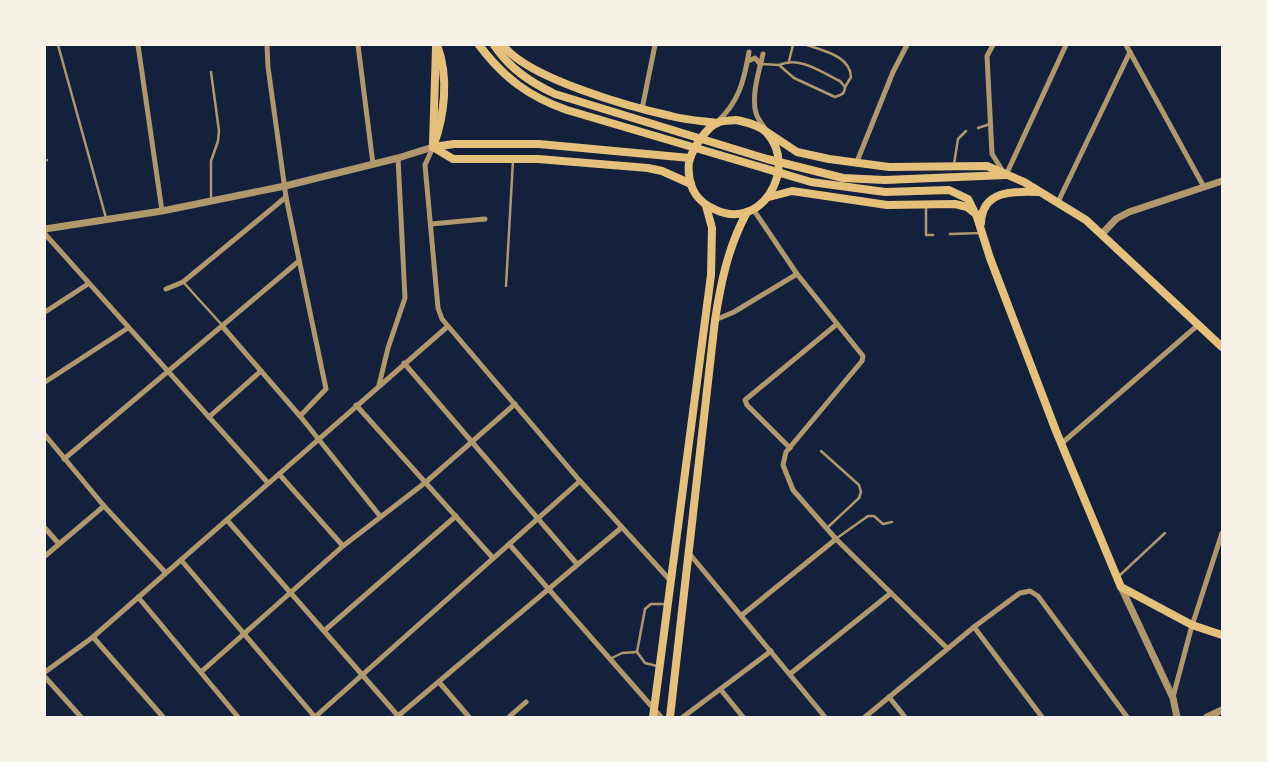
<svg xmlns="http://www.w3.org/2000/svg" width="1267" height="762" viewBox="0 0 1267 762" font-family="Montserrat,sans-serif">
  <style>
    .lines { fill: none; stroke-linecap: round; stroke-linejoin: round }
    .service { stroke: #b1986c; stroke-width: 2.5 }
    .minor { stroke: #b1986c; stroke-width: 5 }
    .tertiary { stroke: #b1986c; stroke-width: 7 }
    .secondary { stroke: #e5c07b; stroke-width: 8 }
  </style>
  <rect width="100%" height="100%" fill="#14213d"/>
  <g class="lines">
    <!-- service -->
    <g class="service">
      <polyline points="58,45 106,218"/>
      <path d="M 807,45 C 824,51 850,56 851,77 L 845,87"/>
      <polyline points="789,61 793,45"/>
      <path d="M 761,64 L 779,65 L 794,78 L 835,97 C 841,95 845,94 845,87 L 840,81 C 821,72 800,56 779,65"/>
      <polyline points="978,128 990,124"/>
      <polyline points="45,161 47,160"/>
      <polyline points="954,164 958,139 966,131"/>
      <polyline points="211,200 211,161 218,141 219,131 211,72"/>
      <polyline points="926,206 926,235 933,235"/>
      <polyline points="950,234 981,233"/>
      <polyline points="184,283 222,325"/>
      <polyline points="506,286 513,160"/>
      <polyline points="821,451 859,485 861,492 859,498 827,528"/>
      <polyline points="837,538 868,516 874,516 883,524 892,522"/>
      <polyline points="1119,576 1165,533"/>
      <polyline points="610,659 622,653 637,652"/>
      <polyline points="657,666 645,663 637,652 645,609 651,604 666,604"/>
    </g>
    <!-- minor -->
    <g class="minor">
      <polyline points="138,45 162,211"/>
      <polyline points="267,45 268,67 286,197 326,389 300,416"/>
      <polyline points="358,45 373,164"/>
      <polyline points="993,45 987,56 992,154 1004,173"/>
      <polyline points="1126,45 1204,187"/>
      <path d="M 763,54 C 759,71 751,96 756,113 C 757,118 763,125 766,130"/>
      <polyline points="748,61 755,58 760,64"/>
      <polyline points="642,109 655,45"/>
      <path d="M 717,122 C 739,102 744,81 749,52"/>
      <polyline points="433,147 425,165 438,308 442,319 580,481 669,579"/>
      <polyline points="856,164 893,72 907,45"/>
      <polyline points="1006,175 1066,45"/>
      <polyline points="1058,202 1130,52"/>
      <polyline points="753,209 797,274 863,356 862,361 786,452 783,465 793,490 836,539 947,648"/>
      <polyline points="431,224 485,219"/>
      <polyline points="45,234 268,483"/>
      <polyline points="166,289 183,282 286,197"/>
      <polyline points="45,312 88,284"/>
      <polyline points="715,320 734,312 797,274"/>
      <polyline points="222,326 300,416 380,516"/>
      <polyline points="404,363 577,564"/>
      <polyline points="45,382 128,328"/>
      <polyline points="379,385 388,348 405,298 398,158"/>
      <polyline points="356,405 493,558"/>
      <polyline points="209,417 261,371"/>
      <polyline points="45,435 104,506 165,572"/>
      <polyline points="1061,444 1198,325"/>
      <polyline points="790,448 747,405 745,400 837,324"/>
      <polyline points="64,459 299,261"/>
      <polyline points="279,474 343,546"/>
      <polyline points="227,520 399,717"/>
      <polyline points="45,528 59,544"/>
      <polyline points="509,544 661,717"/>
      <polyline points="688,552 825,717"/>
      <polyline points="45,556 104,506"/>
      <polyline points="181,560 315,717"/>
      <polyline points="138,597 238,717"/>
      <polyline points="742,615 836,539"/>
      <polyline points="974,627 1042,717"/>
      <polyline points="324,631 456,516"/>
      <polyline points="93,637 163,717"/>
      <polyline points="45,672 93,637 447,327"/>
      <polyline points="201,672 343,546 426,482 515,404"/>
      <polyline points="790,674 891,593"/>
      <polyline points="45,677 81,717"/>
      <polyline points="439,682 469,717"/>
      <polyline points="721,690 743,717"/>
      <polyline points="889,697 905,717"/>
      <polyline points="1173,697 1191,629 1222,533"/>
      <polyline points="398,716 621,528"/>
      <polyline points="315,717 580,481"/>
      <polyline points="509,717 526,702"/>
      <polyline points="683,717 771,651"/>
      <polyline points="865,717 974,627 1020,593 1030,591 1038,596 1127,717"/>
    </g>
    <!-- tertiary -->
    <g class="tertiary">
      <polyline points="45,229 162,211 285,186 398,158 433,147"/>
      <polyline points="1102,234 1116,219 1129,212 1222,181"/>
      <polyline points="1121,587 1173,698 1177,717"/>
      <polyline points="1207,717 1222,710"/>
    </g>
    <!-- secondary -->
    <g class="secondary">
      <path d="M 479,45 C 503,77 529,97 567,110 L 811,182 L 885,192 L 949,190 L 968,199 L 975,213"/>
      <path d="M 494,45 C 510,69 530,82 555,94 L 767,159 L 843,178 L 885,180 L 1006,175"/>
      <path d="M 503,45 C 527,78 630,107 671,116 C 686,120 702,121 717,123"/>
      <path d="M 736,120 C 746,122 760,125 767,133 C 799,169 760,233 714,209 C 702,204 693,194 690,181 C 689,174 687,166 690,159 C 693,148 707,127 717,123 C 722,120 731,121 736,120 Z"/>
      <polyline points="767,132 797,152 829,159 889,167 987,166 1024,182 1086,220 1222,347"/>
      <polyline points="433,143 436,47"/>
      <polyline points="433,147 453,159 538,159 648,168 662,171 691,184"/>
      <polyline points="433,147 454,144 539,144 690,158"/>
      <path d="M 433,147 C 445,115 449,77 437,45"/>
      <polyline points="769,197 792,191 887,205 955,204 967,207 976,214 990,258 1056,431 1121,587 1192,625 1222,635"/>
      <path d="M 981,223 C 982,190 1014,191 1038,192"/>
      <polyline points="653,717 711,275 712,228 706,206"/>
      <path d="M 670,717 L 715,320 C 721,282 728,247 747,212"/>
    </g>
  </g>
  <!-- border -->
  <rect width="1267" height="762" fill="none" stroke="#f6f1e7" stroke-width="92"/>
</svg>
